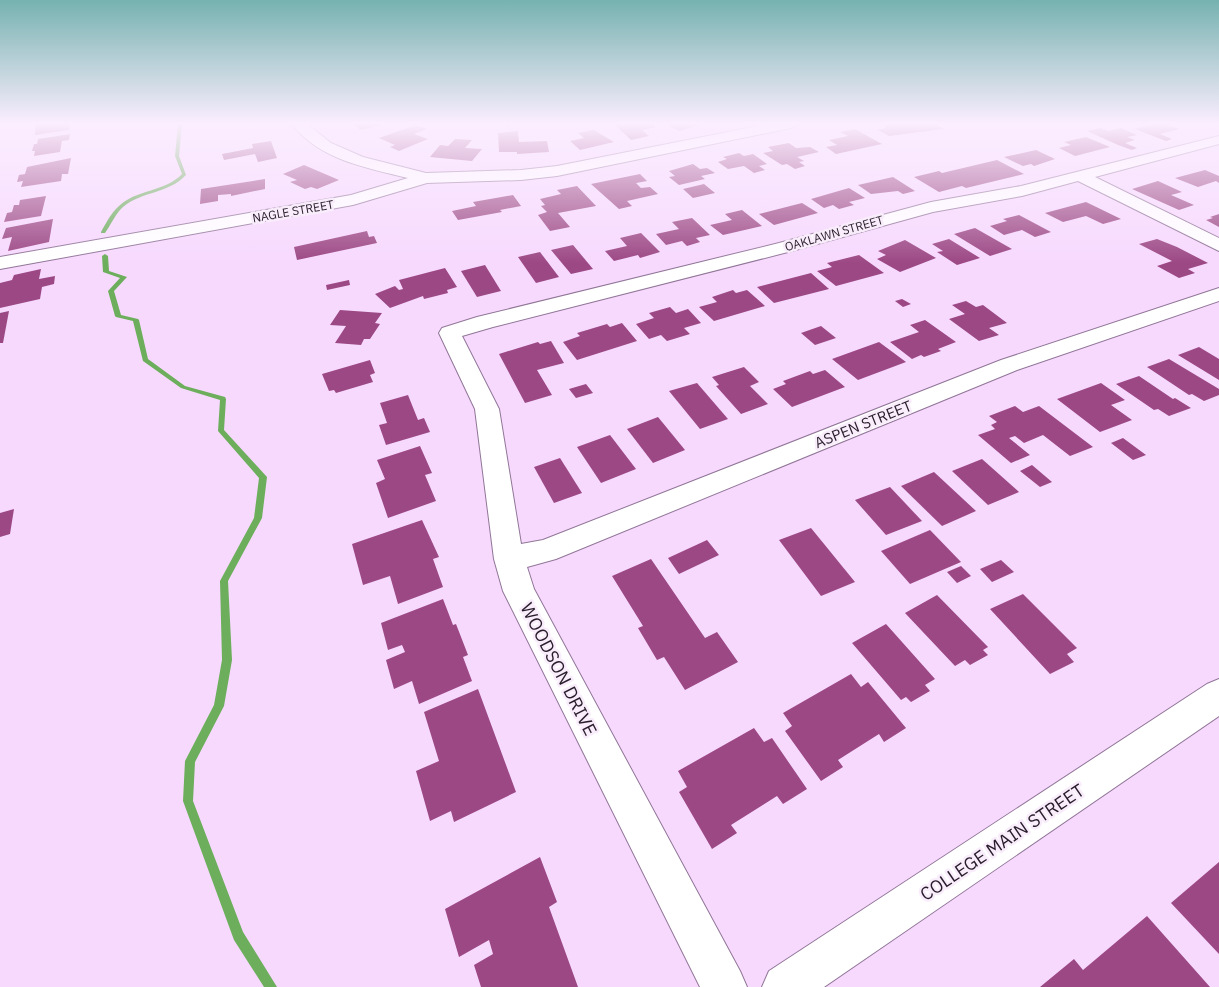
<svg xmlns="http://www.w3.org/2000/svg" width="1219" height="987" viewBox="0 0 1219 987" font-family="'IBM Plex Sans',sans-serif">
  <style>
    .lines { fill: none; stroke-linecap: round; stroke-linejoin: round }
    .stream { fill: #6cae5b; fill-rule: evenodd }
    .building { fill: #9c4884 }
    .minor-casing { stroke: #917698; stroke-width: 2 }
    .minor { fill: #fff; fill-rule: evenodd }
    .labels { text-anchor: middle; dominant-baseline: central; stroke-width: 5; stroke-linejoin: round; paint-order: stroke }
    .far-street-label { font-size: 12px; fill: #271c29; stroke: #f9edfc }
    .street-label { font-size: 15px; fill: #271c29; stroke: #f9edfc }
    .near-street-label { font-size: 18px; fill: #271c29; stroke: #f9edfc }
  </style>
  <rect width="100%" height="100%" fill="#f7d9fe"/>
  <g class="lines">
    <!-- stream -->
    <g class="stream">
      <path d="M 178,124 L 182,124 L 179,156 L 186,175 C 168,194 142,191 123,207 C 115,214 111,225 105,233 L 101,233 L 101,232 C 106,223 111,213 119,206 C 137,189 165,192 182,174 L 175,156 Z"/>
      <polygon points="105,254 108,256 109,271 127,277 114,291 121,315 138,319 139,320 148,359 185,386 225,397 226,399 224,430 267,477 262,518 228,581 232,660 224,706 195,762 193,801 243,932 277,987 264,987 234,940 183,801 185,761 214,705 222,660 220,581 254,518 259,478 218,431 220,400 181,388 143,361 133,321 116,317 115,316 108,291 120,278 103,272 102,256"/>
    </g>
  </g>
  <!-- building -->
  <g class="building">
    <polygon points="36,124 70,124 69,130 35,135"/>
    <polygon points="353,124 381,124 381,125 361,130"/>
    <polygon points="653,124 656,127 642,130 649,136 631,140 615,125"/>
    <polygon points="672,124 701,124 680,131 668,126"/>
    <polygon points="892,124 935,124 944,129 889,136 878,130 887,128 883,126"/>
    <polygon points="1152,124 1166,124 1179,129 1160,134 1172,139 1166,141 1135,129"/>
    <polygon points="416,125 427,129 414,134 428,139 399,151 390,147 395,145 379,138"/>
    <polygon points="1100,128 1108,131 1121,128 1137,135 1127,137 1135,140 1125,143 1137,148 1132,150 1118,145 1087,131"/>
    <polygon points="855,129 882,144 836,154 826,147 837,145 829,140 848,136 840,132"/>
    <polygon points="594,130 614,142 580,150 570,141 584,138 578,133"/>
    <polygon points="518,131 519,142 547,141 549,152 517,154 517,152 499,152 498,133"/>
    <polygon points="70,134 69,140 62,141 60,152 34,156 35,151 32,151 34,144 37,144 38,139"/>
    <polygon points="1086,137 1110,147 1075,156 1059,148 1071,145 1064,142"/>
    <polygon points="455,139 472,140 465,148 482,149 472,161 430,157 440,145 448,146"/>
    <polygon points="271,141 277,158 258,162 255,154 224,160 222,154 253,148 252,144"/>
    <polygon points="789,143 796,148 810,147 819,152 797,157 804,161 799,162 805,166 795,169 787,164 782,165 763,153 773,151 768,147"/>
    <polygon points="1036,150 1055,159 1034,166 1031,164 1023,166 1004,157"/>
    <polygon points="739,153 744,156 753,154 767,164 759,166 765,170 754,173 744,166 728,169 718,162 727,159 723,157"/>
    <polygon points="71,158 68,174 62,174 61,181 21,187 23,181 17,182 19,175 25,174 27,167"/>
    <polygon points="997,160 1024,174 966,188 962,186 939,192 914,177 939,171 942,173"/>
    <polygon points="693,164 700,169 707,168 715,173 701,176 705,179 679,185 669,177 675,176 669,171"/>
    <polygon points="304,165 339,180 317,189 311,187 305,189 290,182 297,180 283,174"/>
    <polygon points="1205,170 1219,176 1219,183 1216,181 1198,187 1175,178"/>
    <polygon points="640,174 647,181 636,183 641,188 650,187 658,194 627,201 632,206 619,209 591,184"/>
    <polygon points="893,177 915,191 903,194 898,191 871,194 858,185"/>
    <polygon points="265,179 265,189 231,196 231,194 218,195 218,201 200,204 201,189"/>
    <polygon points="1158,181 1182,192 1171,195 1194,205 1179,210 1132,189"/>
    <polygon points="704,184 715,193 693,198 683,189"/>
    <polygon points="577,186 596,206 558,213 570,227 550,231 538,215 547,212 541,206 545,205 540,199 561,194 557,190"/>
    <polygon points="849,188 865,198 849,202 854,205 839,209 833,205 824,208 811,199"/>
    <polygon points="513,195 521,206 500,210 502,212 458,220 452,211 476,206 473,202"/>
    <polygon points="46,196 41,216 4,222 7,213 12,212 14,205 19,205 20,200"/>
    <polygon points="1086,202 1121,219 1103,224 1086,216 1063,222 1045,213"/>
    <polygon points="802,203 818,213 774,225 759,214"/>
    <polygon points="742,210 762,226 723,235 710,225 732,220 725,214"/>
    <polygon points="1219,214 1219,227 1206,220 1213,218 1210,217"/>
    <polygon points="1019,215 1051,232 1035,237 1022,230 1004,235 990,226 1007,221 1003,219"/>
    <polygon points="692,218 710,235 696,238 700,242 687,246 682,241 666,245 656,234 679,229 672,222"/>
    <polygon points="53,219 49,242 8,251 12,237 2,239 6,228"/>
    <polygon points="975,228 1012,249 990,256 954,234"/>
    <polygon points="367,231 369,237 374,236 377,243 297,260 294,247"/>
    <polygon points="641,233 660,252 640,258 638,255 614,261 605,251 627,246 620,238"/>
    <polygon points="949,239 980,258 957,265 937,252 943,251 932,244"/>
    <polygon points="1157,239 1177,247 1208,263 1188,269 1195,273 1179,278 1157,266 1172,261 1139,244"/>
    <polygon points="905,240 936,258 900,272 877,259 886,255 878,251"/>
    <polygon points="573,245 593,269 571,274 551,250"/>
    <polygon points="540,252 559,277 536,283 518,257"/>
    <polygon points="859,255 884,273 836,286 817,271 832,267 827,263"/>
    <polygon points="485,265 501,291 477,297 461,271"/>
    <polygon points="445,268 457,287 447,290 448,293 424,299 423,296 390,308 375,294 395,286 399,290 403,289 399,280"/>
    <polygon points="41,269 39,279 55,276 54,284 42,287 40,299 0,308 0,283 12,280 14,275"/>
    <polygon points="811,273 829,289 774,303 757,287"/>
    <polygon points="349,280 350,285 327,290 326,285"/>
    <polygon points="733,290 736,293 747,290 765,306 714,321 699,307 717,302 712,297"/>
    <polygon points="902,299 911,304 903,307 895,301"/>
    <polygon points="966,301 976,307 983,305 1007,323 989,328 999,335 979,341 949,319 965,314 952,305"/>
    <polygon points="670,307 676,313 688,309 701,323 684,328 690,334 667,341 661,335 649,339 636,324 654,318 649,313"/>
    <polygon points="340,310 382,313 375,323 380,324 370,339 364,339 361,345 335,343 346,326 330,325"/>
    <polygon points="9,311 3,343 0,343 0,313"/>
    <polygon points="925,320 956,342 938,349 941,351 924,357 921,355 912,359 890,342 919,332 910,325"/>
    <polygon points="622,323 637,341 577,360 563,342 580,336 577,333 607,324 610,327"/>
    <polygon points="821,326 836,338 815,345 801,333"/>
    <polygon points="551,341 564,363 537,370 552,395 525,403 499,354 538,342 540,344"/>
    <polygon points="879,342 906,362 858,380 832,359"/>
    <polygon points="1199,347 1219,359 1219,380 1178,355"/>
    <polygon points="1169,359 1219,389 1219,395 1204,401 1192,394 1189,395 1147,367"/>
    <polygon points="370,360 375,373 370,375 373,382 336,393 334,390 329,391 322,374"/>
    <polygon points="744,367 759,382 750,386 768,404 741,414 716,386 719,385 712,377"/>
    <polygon points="825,370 845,387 792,407 773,389 786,384 783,381 810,371 813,374"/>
    <polygon points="1139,376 1173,399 1175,398 1191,408 1169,416 1158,409 1154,410 1116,384"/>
    <polygon points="697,383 728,419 700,429 669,391"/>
    <polygon points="1101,383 1125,400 1111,405 1132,420 1100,432 1057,399"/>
    <polygon points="586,384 593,393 576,398 569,389"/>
    <polygon points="408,395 418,420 424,418 430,432 386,445 379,425 387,423 380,403"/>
    <polygon points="1015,406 1023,412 1039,406 1093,447 1070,456 1043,435 1024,443 1015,436 1009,438 1030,455 1011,463 978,435 995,429 991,425 997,422 989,416"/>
    <polygon points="658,417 685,450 653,463 627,429"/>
    <polygon points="610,435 636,469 601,483 577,447"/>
    <polygon points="1123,438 1146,455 1133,460 1111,443"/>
    <polygon points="420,446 432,473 425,475 436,501 388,518 376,483 385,479 377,460"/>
    <polygon points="560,458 582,493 554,503 534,467"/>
    <polygon points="982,459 1019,492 988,505 952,471"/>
    <polygon points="1032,465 1052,482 1040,487 1020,471"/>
    <polygon points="934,472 976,511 942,526 901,486"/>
    <polygon points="890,487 922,521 886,535 855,500"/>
    <polygon points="14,509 10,534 0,537 0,513"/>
    <polygon points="422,520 439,557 433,559 443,587 398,604 390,576 363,585 352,544"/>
    <polygon points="811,528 855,582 821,596 779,540"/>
    <polygon points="930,530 961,562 910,584 881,551"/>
    <polygon points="707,540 719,555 679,574 668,558"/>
    <polygon points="651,559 705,638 717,632 738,662 685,690 664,657 657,660 638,628 643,626 612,576"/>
    <polygon points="1001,560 1014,572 992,582 980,569"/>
    <polygon points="961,566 971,576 957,583 947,572"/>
    <polygon points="1023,594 1077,648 1067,654 1074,662 1050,674 990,609"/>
    <polygon points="937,595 988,647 983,650 988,655 970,665 965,660 955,666 905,613"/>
    <polygon points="443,599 453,625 456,624 468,655 463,657 472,681 419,704 412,681 394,689 386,660 405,652 402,645 388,650 381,623"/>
    <polygon points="886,624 935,679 925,685 930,691 911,702 906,697 901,700 852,643"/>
    <polygon points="851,674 861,687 868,682 906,728 884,742 879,734 838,760 843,767 821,781 785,731 792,726 783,713"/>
    <polygon points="478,689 516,792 454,822 451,811 430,821 416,771 439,761 424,712"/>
    <polygon points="754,728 764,742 772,738 807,789 783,804 777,796 731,825 737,833 712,849 679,792 687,787 678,771"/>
    <polygon points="540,857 557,902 549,907 578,987 481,987 474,965 493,954 489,940 459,957 445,909"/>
    <polygon points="1219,862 1219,954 1171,903"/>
    <polygon points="1147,916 1210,987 1040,987 1074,959 1083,970"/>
  </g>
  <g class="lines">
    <!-- minor casing -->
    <g class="minor-casing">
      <g id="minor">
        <path d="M 292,124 L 307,124 L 331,143 L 363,157 L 426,173 L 521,170 L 557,166 L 768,124 L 798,124 L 791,128 L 557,176 L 521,180 L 427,183 L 353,205 L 0,269 L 0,257 L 351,195 L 408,178 C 368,168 319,160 292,124 Z"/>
        <polygon points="1219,136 1219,144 1095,177 1219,238 1219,251 1078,181 1022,196 933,212 792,251 493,327 462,336 499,409 521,544 543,540 1001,360 1219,288 1219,301 1017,370 556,559 527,567 534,589 740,971 747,987 700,987 503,591 494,559 475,409 439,333 442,328 477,317 779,243 931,202 1021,186"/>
        <polygon points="1219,679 1219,716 824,987 762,987 769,971 1207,684"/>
      </g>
    </g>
    <!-- minor -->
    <use href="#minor" class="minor"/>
  </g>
  <!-- sky -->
  <linearGradient id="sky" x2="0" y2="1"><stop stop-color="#76b2b0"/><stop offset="0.47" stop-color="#fbeeff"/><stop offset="1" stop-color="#fbeeff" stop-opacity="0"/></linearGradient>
  <rect width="1219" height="263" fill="url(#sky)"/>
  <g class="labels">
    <!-- far-street labels -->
    <g class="far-street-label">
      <text transform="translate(293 211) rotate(-10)">NAGLE STREET</text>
      <text transform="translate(834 233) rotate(-16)">OAKLAWN STREET</text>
    </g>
    <!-- street labels -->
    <g class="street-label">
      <text transform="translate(863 424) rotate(-22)">ASPEN STREET</text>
    </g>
    <!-- near-street labels -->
    <g class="near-street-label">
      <text transform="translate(559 669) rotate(63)">WOODSON DRIVE</text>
      <text transform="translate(1002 842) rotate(-34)">COLLEGE MAIN STREET</text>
    </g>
  </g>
</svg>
